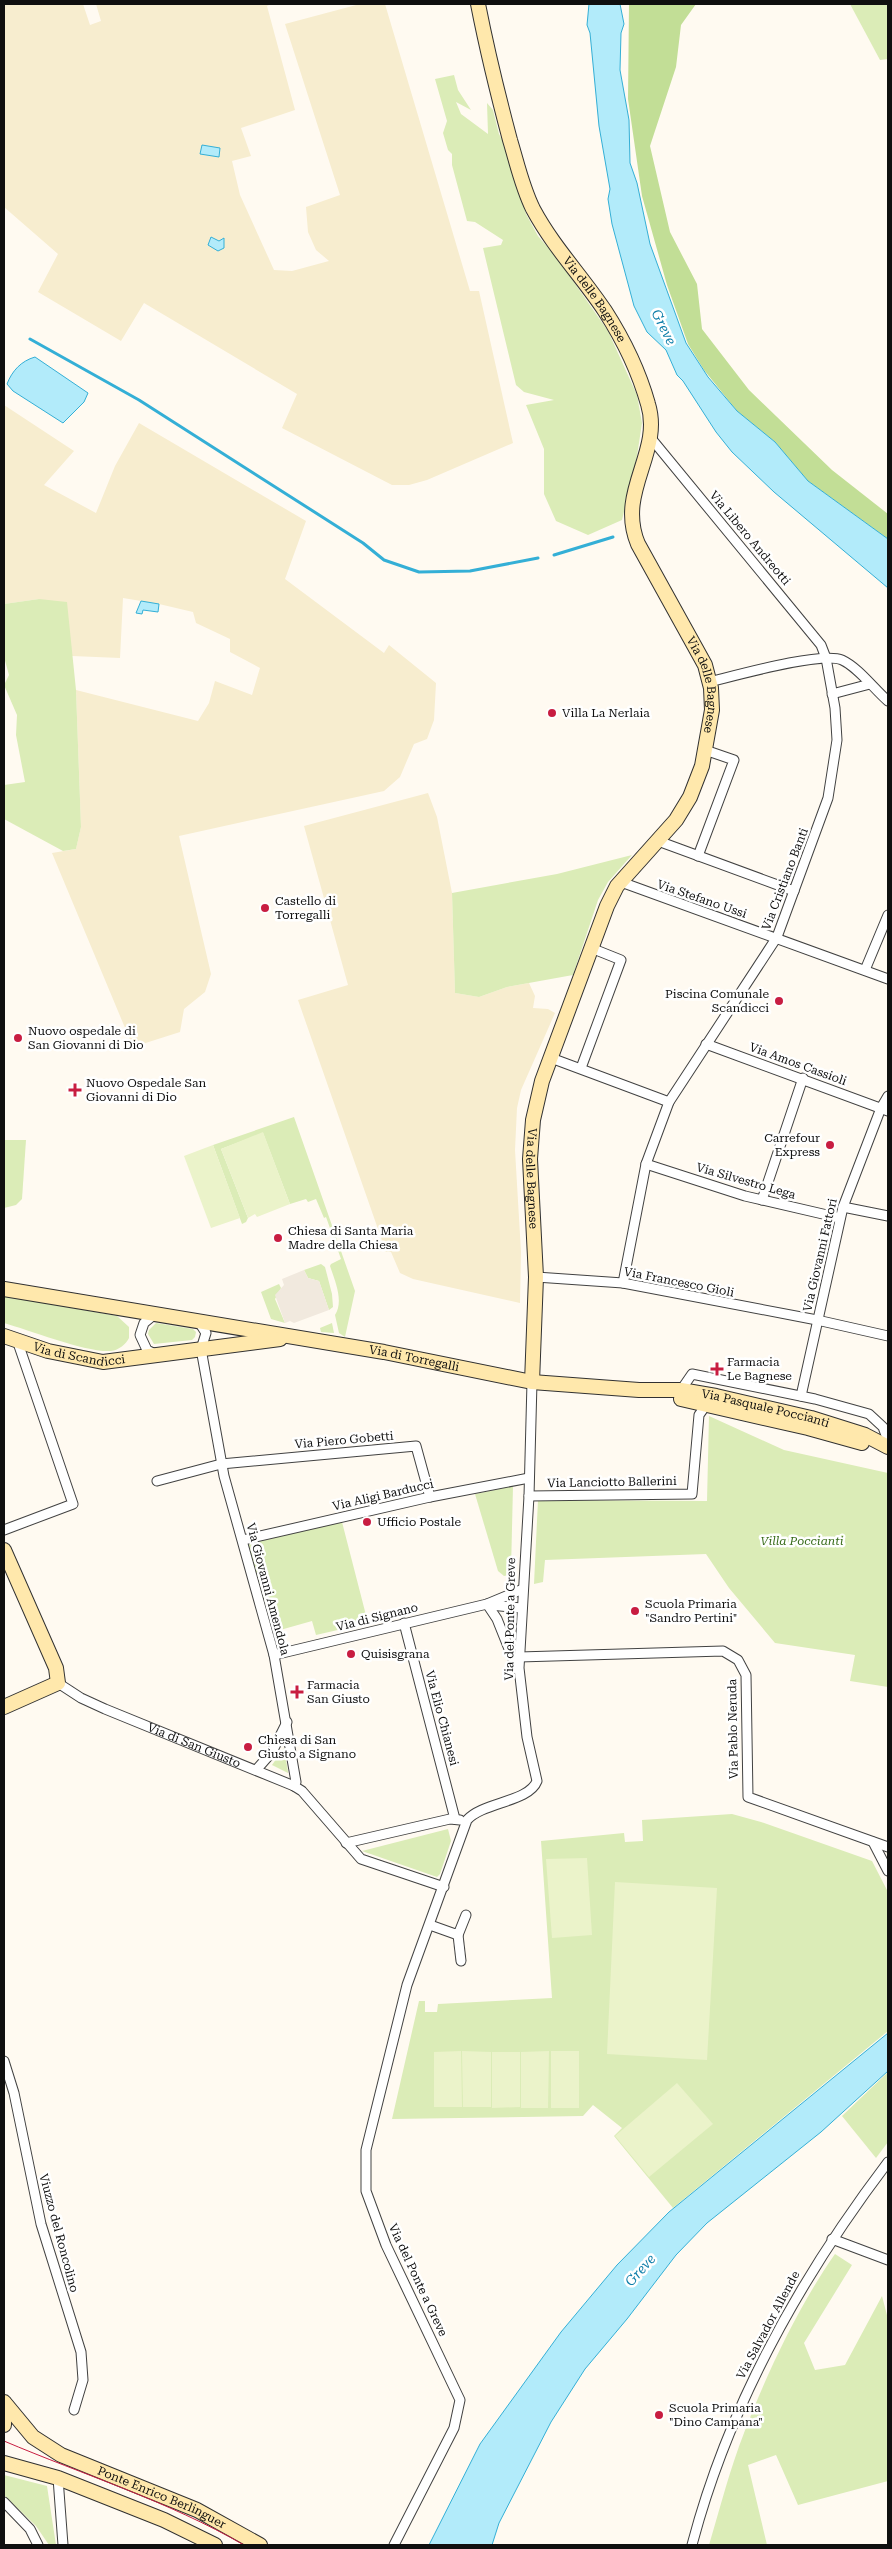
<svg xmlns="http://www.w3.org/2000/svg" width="892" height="2549" viewBox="0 0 892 2549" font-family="'Roboto Serif',serif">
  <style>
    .farmland { fill: #f7edcf }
    .green { fill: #dbecb7 }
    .forest { fill: #c2de96 }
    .pitch { fill: #ebf3ca }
    .plaza { fill: #f1e9de }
    .water { fill: #b2ebfa; stroke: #34afd6 }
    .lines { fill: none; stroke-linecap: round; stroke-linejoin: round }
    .stream { stroke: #34afd6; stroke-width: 3 }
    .street-casing { stroke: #424242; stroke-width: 11 }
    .secondary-casing { stroke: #313131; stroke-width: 16 }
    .street { stroke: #fff; stroke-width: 9 }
    .secondary { stroke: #ffe8ac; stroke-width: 14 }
    .tram { stroke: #c81d41; stroke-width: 1 }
    .poi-dot { fill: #c81d41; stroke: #fff; stroke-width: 2 }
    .labels { text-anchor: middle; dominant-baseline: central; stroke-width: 5; stroke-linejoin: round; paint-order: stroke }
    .street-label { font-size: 12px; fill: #0f0f0f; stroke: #fff }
    .poi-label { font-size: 12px; fill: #0f0f0f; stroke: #fff; text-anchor: start }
    .park-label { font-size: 12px; font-style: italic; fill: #386c1a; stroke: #fff }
    .water-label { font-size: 14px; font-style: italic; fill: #0f7faa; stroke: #fff }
  </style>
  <rect width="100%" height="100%" fill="#fffaf1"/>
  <!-- farmland -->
  <g class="farmland">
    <polygon points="4,4 83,4 90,25 101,21 96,4 271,4 267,6 295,110 241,128 251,156 232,161 240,195 274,270 292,271 329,261 316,250 308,232 306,207 340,195 285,24 360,4 385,4 470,291 479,291 513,443 427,480 409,485 392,485 282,428 297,394 144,303 121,341 38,292 58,254 4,207"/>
    <polygon points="4,405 74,451 44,485 96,513 115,466 139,423 306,521 285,579 384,653 389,645 436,683 434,720 427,739 414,744 400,777 384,791 179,836 211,974 205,992 184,1009 180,1032 133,1047 52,853 76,849 81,827 76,690 198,721 209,703 215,681 252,695 260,668 230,652 230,639 196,623 193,612 159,604 123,598 120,658 72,656 69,636 39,599 4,604"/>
    <polygon points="428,793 437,817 452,893 455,993 479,997 507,987 529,983 535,996 533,1008 548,1009 555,1013 521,1090 517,1108 515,1150 521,1252 520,1303 413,1279 400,1273 391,1252 386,1252 298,1000 348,985 304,826"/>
  </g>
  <!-- green -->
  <g class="green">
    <polygon points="850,4 888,4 888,59 880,60"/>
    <polygon points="454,75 458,90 471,110 456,102 461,114 488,134 487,103 493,110 499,134 509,153 526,214 538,236 557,258 608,331 637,395 642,423 637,456 622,520 588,535 556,521 544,494 544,449 526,405 554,400 524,392 516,385 483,248 501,245 503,240 475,222 467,221 452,165 452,154 448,150 443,133 447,121 435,79"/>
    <polygon points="39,599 67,602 76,690 81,827 76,849 63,851 4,819 4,785 25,782 16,735 17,715 4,685 9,675 4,657 4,604"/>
    <polygon points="632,855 608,882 598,900 573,975 507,987 479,997 455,993 452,893 557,874"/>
    <path d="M 294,1117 L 355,1291 L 345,1337 L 339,1333 L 335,1315 C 344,1301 335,1281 330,1266 L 331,1264 L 341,1259 L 326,1217 L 324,1218 L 316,1199 L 308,1202 L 306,1199 L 290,1204 L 263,1133 L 221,1149 L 248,1218 L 246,1222 L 242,1224 L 213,1145 Z"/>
    <polygon points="4,1140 26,1140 22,1199 16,1205 4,1208"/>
    <polygon points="321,1264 325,1267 332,1294 333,1307 329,1310 319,1281 308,1278 304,1270"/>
    <polygon points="279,1284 281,1288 275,1299 285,1323 271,1319 261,1292"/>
    <path d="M 4,1296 L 117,1316 L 129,1327 L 129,1338 C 126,1344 119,1350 111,1351 C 87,1353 29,1330 4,1323 Z"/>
    <polygon points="156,1323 193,1329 196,1332 195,1337 192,1340 154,1344 148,1334 149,1330"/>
    <polygon points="332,1323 334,1333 321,1332 320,1328"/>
    <polygon points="709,1416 784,1450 888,1473 888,1687 850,1681 855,1655 775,1643 729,1588 706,1554 545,1560 543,1582 534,1584 538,1500 707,1501"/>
    <polygon points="513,1486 511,1570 509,1575 504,1576 498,1571 475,1494"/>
    <polygon points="342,1522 368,1623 316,1635 312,1621 273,1632 248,1544"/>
    <polygon points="284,1748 288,1772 288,1773 272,1765"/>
    <polygon points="732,1814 761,1822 872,1861 888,1892 888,2031 673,2208 614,2136 622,2128 593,2105 583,2116 392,2119 419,2001 425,2001 425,2012 437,2012 438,2004 552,1998 541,1841 624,1833 625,1842 643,1841 642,1820"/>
    <polygon points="448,1829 451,1841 440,1874 437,1877 362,1851"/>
    <polygon points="888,2072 888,2142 876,2158 842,2116"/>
    <path d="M 835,2254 L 852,2265 L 804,2343 L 815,2370 L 845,2365 L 882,2296 L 888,2319 L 888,2481 L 798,2505 L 776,2455 L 748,2465 L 767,2545 L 709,2545 C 720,2508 730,2469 744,2433 C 766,2375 799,2305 835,2254 Z"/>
    <polygon points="4,2475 47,2486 56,2545 49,2545 36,2526 4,2495"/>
  </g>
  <!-- forest -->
  <polygon class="forest" points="629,4 696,4 681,25 676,67 650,146 670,232 697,284 702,329 749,390 832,470 888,514 888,539 808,481 775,442 737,411 704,370 688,344 667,285 642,196 628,99"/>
  <!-- pitch -->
  <g class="pitch">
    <polygon points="263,1132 290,1204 257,1217 255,1214 248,1218 221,1149"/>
    <polygon points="213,1145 240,1218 211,1228 184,1156"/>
    <polygon points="587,1858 592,1935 552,1938 546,1859"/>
    <polygon points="615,1882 717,1888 707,2060 607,2054"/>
    <polygon points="461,2051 462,2107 434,2107 434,2052"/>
    <polygon points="462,2051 491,2052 491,2107 463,2107"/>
    <polygon points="549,2051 548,2108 521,2108 521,2052"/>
    <rect x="551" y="2051" width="28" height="57"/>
    <polygon points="492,2052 520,2052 520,2107 492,2108"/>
    <polygon points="677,2083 713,2124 649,2177 615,2136"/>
  </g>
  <!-- plaza -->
  <polygon class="plaza" points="304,1270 308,1278 319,1281 329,1310 294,1323 290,1321 285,1323 275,1295 284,1285 282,1279"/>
  <!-- water -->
  <g class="water">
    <polygon points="589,4 620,4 624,24 621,33 620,70 629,120 630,163 637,183 650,244 686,343 708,377 737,411 775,442 808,481 888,539 888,588 774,492 732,452 716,432 683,381 677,375 666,350 647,332 634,306 612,224 608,199 610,189 599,126 590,33 587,25"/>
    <polygon points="202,145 220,148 219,157 200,154"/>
    <polygon points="211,237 219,241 224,238 224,248 218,251 208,245"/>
    <path d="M 35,357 L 88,393 L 84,402 L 63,423 L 13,391 L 7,384 C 12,371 21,361 35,357 Z"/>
    <polygon points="141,601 159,604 158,612 143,610 142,614 136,613"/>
    <polygon points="888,2033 888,2071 821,2132 707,2223 676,2255 627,2319 585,2369 551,2422 499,2523 492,2545 429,2545 480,2444 561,2332 617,2265 669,2212"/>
  </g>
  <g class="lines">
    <!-- stream -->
    <g class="stream">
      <polyline points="30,339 139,400 363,543 384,560 419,572 470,571 538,558"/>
      <polyline points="554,555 613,537"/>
    </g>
    <!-- street casing -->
    <g class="street-casing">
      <g id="street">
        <path d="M 709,682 C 734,676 822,651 842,660 C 859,668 874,689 888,701"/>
        <polyline points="832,694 870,684"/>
        <polyline points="658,841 794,891"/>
        <polyline points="698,856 734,760 705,750"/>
        <polyline points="621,882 888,979"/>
        <polyline points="865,970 888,915"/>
        <polyline points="706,1044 888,1111"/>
        <polyline points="551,1058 669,1102"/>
        <polyline points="581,1068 621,960 591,948"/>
        <polyline points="646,1164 745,1196 840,1218"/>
        <polyline points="762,1200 803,1078"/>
        <polyline points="843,1207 888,1216"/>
        <polyline points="536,1277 623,1283 817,1320 888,1336"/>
        <polyline points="623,1283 646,1164 669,1102 777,937 828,798 837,740 835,708 826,658 821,645 650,437"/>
        <polyline points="155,1314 144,1323 140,1335 147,1350 155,1354"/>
        <polyline points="199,1322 206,1333 201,1349 224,1476 274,1655 296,1782 294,1786"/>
        <polyline points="681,1390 692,1374 815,1399 869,1414 883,1427 887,1438 887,1447"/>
        <polyline points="801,1396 843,1207 881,1108 888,1096"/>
        <polyline points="157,1481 221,1464 416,1446 430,1497"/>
        <polyline points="529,1496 692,1494 699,1415 706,1405"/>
        <polyline points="4,1530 73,1504 17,1340"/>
        <polyline points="243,1540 430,1497 529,1478"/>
        <polyline points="487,1604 497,1619 517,1669"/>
        <polyline points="490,1605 522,1608"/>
        <polyline points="404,1623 455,1819"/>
        <polyline points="274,1655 487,1604 523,1589"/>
        <polyline points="519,1657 723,1651 738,1660 746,1675 748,1797 888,1847"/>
        <path id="s1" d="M 58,1683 L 81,1698 L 105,1709 L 294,1786 L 302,1791 L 361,1859 L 444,1887"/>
        <polyline points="257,1769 272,1752 287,1722"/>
        <polyline points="873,1842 888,1871"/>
        <polyline points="346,1843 450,1819 460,1820"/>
        <polyline points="430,1925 458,1935 466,1915"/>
        <polyline points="458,1935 461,1961"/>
        <polyline points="4,2061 14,2093 41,2224 81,2352 83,2380 74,2410"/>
        <polyline points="832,2239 888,2260"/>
        <polyline points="58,2478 63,2545"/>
        <polyline points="4,2502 30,2529 38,2545"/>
        <path d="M 394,2545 L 454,2428 L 460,2400 L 386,2245 L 366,2191 L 366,2150 L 407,1985 L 467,1820 C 483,1802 529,1802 537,1781 L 527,1737 L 519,1668 L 529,1496 L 532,1382"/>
        <path d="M 692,2545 C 729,2404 800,2278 888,2162"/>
      </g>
    </g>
    <!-- secondary casing -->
    <g class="secondary-casing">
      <g id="secondary">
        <path id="s2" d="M 478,4 C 487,50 498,95 510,140 C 517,163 522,187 533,209 C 554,248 581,275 605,311 C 623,339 639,372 648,404 C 663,453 616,491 638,544 L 705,665 L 711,688 L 712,710 L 702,766 L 690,797 L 676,820 L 617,886 L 607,906 L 542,1081 L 533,1120 L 530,1159 L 536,1277 L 532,1382"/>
        <path id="s3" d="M 4,1289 L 384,1352 L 532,1382 L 639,1390 L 681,1390 L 716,1396 L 811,1418 L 865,1435 L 888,1447"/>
        <path id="s4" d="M 4,1336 L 48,1351 L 103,1362 L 280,1339"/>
        <polyline points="681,1399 808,1428 862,1443"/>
        <polyline points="4,1550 56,1668 58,1683 4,1707"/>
        <path id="s5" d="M 4,2402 L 33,2437 L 61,2455 L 197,2510 L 260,2545"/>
        <polyline points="4,2403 4,2425"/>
        <polyline points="4,2463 58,2478 164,2520 215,2545"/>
      </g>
    </g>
    <!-- street -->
    <use href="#street" class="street"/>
    <!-- secondary -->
    <use href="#secondary" class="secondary"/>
    <!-- tram -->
    <path class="tram" d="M 4,2441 C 84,2475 168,2501 244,2545"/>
  </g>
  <!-- markers -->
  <g class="poi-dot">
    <circle cx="552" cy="713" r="5"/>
    <circle cx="265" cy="908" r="5"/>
    <circle cx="779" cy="1001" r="5"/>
    <circle cx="18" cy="1038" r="5"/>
    <path d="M72.5 1082.5h5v5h5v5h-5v5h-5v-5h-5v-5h5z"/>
    <circle cx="830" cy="1145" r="5"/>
    <circle cx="278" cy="1238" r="5"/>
    <path d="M714.5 1361.5h5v5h5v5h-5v5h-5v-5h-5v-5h5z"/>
    <circle cx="367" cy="1522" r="5"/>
    <circle cx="635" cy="1611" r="5"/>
    <circle cx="351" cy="1654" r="5"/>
    <path d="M294.5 1684.5h5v5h5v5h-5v5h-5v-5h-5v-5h5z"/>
    <circle cx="248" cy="1747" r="5"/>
    <circle cx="659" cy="2415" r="5"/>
  </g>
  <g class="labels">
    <!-- street labels -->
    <g class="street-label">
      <text stroke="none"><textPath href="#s2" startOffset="322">Via delle Bagnese</textPath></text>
      <text transform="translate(750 538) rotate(50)">Via Libero Andreotti</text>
      <text stroke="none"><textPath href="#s2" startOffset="741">Via delle Bagnese</textPath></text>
      <text transform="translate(785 879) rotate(-69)">Via Cristiano Banti</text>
      <text transform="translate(702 899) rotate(19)">Via Stefano Ussi</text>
      <text transform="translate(798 1064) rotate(20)">Via Amos Cassioli</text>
      <text stroke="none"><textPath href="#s2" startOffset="1281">Via delle Bagnese</textPath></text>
      <text transform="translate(746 1181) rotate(16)">Via Silvestro Lega</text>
      <text transform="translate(820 1255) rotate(-77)">Via Giovanni Fattori</text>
      <text transform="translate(679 1282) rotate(11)">Via Francesco Gioli</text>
      <text stroke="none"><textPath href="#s4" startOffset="78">Via di Scandicci</textPath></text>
      <text stroke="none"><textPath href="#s3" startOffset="416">Via di Torregalli</textPath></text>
      <text stroke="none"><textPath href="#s3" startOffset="772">Via Pasquale Poccianti</textPath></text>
      <text transform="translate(344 1440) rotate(-5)">Via Piero Gobetti</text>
      <text transform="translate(612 1482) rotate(-1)">Via Lanciotto Ballerini</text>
      <text transform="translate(383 1495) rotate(-13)">Via Aligi Barducci</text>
      <text transform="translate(268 1589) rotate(75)">Via Giovanni Amendola</text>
      <text transform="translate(377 1617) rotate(-14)">Via di Signano</text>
      <text transform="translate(510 1619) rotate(-89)">Via del Ponte a Greve</text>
      <text transform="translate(442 1718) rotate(75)">Via Elio Chianesi</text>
      <text transform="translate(733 1729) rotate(-91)">Via Pablo Neruda</text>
      <text stroke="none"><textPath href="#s1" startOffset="150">Via di San Giusto</textPath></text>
      <text transform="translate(59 2233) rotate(75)">Viuzzo del Roncolino</text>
      <text transform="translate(418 2280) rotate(65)">Via del Ponte a Greve</text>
      <text transform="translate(768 2325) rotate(-62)">Via Salvador Allende</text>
      <text stroke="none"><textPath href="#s5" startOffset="188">Ponte Enrico Berlinguer</textPath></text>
    </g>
    <!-- poi labels -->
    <g class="poi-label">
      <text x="562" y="713">Villa La Nerlaia</text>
      <text x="275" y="901">Castello di<tspan x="275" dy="14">Torregalli</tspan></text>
      <text x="769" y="994" text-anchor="end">Piscina Comunale<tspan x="769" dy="14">Scandicci</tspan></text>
      <text x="28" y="1031">Nuovo ospedale di<tspan x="28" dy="14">San Giovanni di Dio</tspan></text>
      <text x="86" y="1083">Nuovo Ospedale San<tspan x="86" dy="14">Giovanni di Dio</tspan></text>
      <text x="820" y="1138" text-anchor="end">Carrefour<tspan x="820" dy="14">Express</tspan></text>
      <text x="288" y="1231">Chiesa di Santa Maria<tspan x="288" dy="14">Madre della Chiesa</tspan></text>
      <text x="727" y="1362">Farmacia<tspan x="727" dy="14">Le Bagnese</tspan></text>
      <text x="377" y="1522">Ufficio Postale</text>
      <text x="645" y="1604">Scuola Primaria<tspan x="645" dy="14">"Sandro Pertini"</tspan></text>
      <text x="361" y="1654">Quisisgrana</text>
      <text x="307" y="1685">Farmacia<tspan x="307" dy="14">San Giusto</tspan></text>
      <text x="258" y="1740">Chiesa di San<tspan x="258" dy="14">Giusto a Signano</tspan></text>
      <text x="669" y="2408">Scuola Primaria<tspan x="669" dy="14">"Dino Campana"</tspan></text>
    </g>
    <!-- park labels -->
    <g class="park-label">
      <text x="802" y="1541">Villa Poccianti</text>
    </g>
    <!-- water labels -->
    <g class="water-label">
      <text transform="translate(664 327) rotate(63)">Greve</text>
      <text transform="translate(640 2270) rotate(-48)">Greve</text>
    </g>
  </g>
  <!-- border -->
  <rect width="892" height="2549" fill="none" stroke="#0f0f0f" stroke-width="10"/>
</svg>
